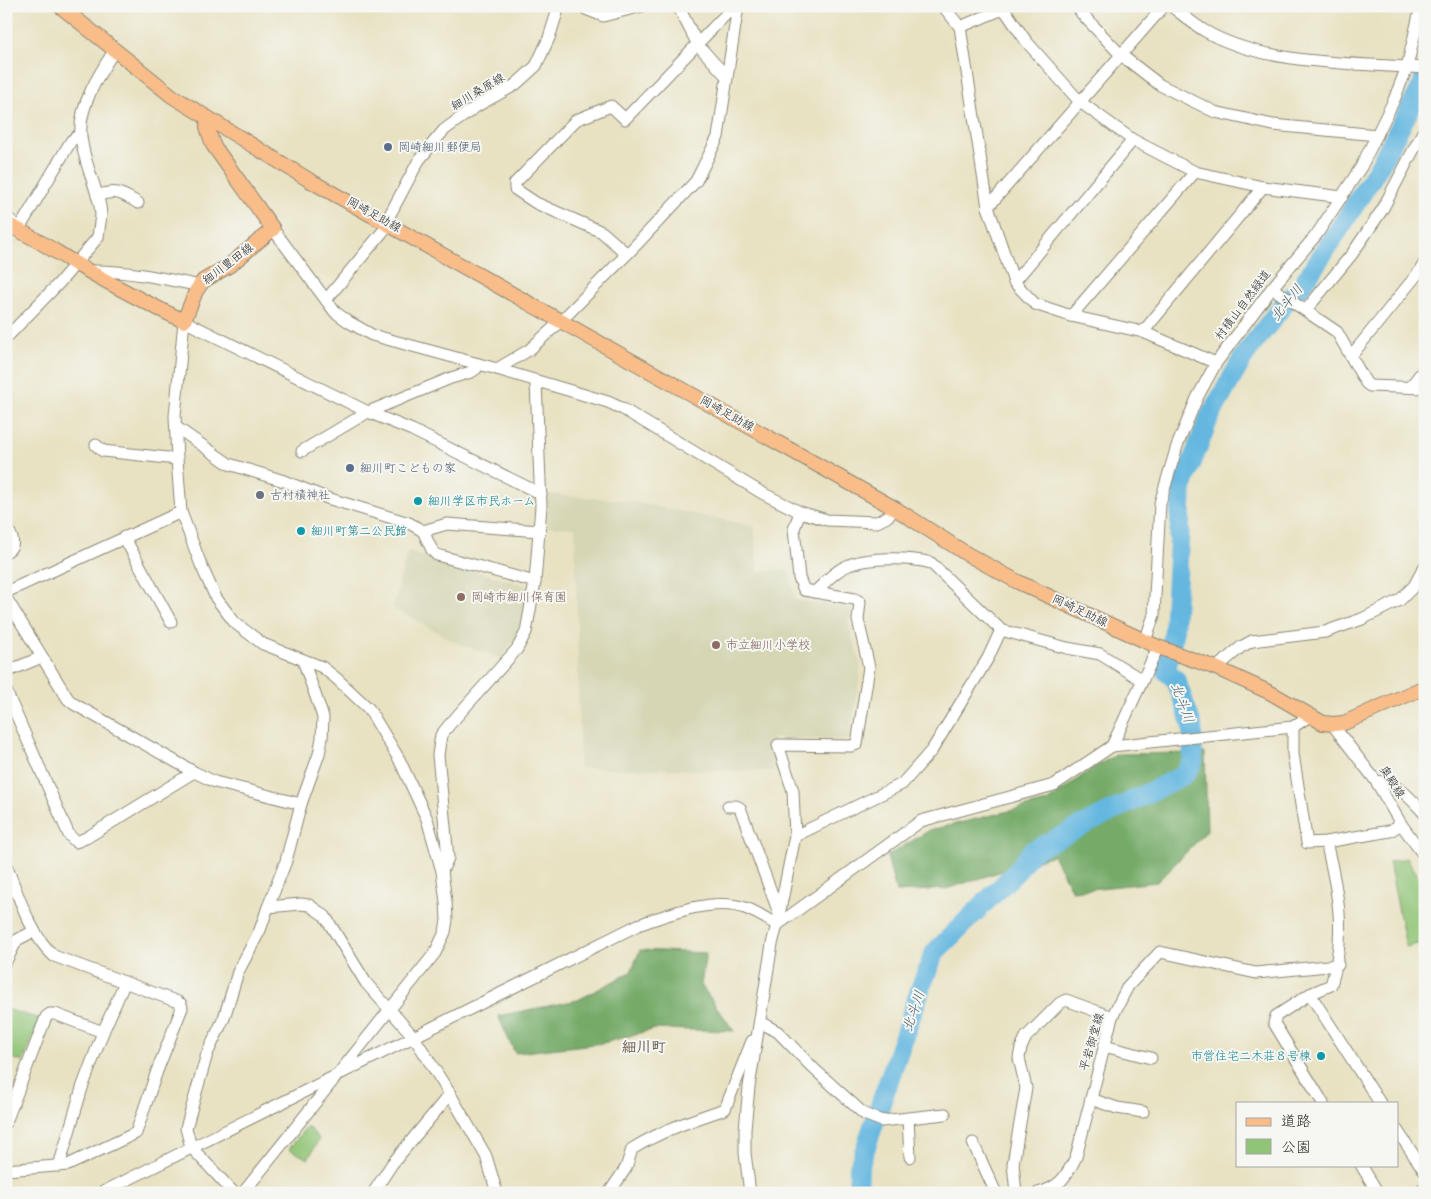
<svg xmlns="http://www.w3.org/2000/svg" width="1431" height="1199" viewBox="0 0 1431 1199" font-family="Kalam,'Klee One',sans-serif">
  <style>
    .built { fill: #d6d6b5 }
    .green { fill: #90c476; stroke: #5e7850 }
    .forest { fill: #74aa67; stroke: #506a49 }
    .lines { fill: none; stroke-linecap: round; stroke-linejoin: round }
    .river { stroke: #65b7e0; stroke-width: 20 }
    .minor-casing { stroke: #8a8676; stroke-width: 13 }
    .major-casing { stroke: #8a8676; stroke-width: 16 }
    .minor { stroke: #fff; stroke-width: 11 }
    .major { stroke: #f9bd89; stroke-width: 14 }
    .service-dot { fill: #5c6f8a; stroke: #f6f6f2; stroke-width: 2 }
    .worship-dot { fill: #6b7280; stroke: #f6f6f2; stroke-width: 2 }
    .culture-dot { fill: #0f9aa8; stroke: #f6f6f2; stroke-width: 2 }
    .education-dot { fill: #8d6e63; stroke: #f6f6f2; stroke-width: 2 }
    .labels { text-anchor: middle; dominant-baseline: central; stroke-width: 4; stroke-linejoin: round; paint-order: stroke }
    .street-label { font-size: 12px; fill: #2b2b2b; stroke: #f6f6f2 }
    .service-label { font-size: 12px; fill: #4e5e75; stroke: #f6f6f2; text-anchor: start }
    .worship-label { font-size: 12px; fill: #5b616d; stroke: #f6f6f2; text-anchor: start }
    .culture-label { font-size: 12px; fill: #0d838f; stroke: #f6f6f2; text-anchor: start }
    .education-label { font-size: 12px; fill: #785e54; stroke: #f6f6f2; text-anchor: start }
    .water-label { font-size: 14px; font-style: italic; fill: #3f5c6a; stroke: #f6f6f2 }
    .quarter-label { font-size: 15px; font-weight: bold; fill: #6a5d4d; stroke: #f6f6f2 }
  </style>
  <rect width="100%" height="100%" fill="#f6f6f2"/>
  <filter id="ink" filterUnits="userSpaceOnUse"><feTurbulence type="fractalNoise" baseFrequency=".02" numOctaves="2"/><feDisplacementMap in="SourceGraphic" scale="10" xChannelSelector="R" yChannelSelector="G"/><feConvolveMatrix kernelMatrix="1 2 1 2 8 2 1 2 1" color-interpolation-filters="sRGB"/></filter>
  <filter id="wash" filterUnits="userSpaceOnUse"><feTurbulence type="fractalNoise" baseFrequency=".0096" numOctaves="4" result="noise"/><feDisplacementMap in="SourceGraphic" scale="20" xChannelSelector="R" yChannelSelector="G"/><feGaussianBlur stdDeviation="1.12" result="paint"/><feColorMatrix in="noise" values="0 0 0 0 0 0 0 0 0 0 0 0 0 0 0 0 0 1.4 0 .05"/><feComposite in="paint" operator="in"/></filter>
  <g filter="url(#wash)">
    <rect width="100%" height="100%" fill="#e8e2c2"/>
    <!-- built -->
    <g class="built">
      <polygon points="547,494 628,501 754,526 758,572 790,570 795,600 852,608 849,623 861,667 849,740 773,738 780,771 580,768 575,528 547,527"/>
      <polygon points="407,551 527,586 524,611 517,637 502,658 461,645 393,608"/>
    </g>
    <!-- green -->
    <g class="green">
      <polygon points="1407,858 1425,887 1425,942 1406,947 1389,862"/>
      <polygon points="6,1009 40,1019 23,1062 6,1056"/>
      <polygon points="307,1126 319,1139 308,1159 289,1149"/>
    </g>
    <!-- forest -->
    <g class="forest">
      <polygon points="1205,753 1207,831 1157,882 1072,891 1053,855 946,889 896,892 887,856 930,830 1047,802 1094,767 1118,754"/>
      <polygon points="640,950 706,953 701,985 734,1031 655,1029 603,1043 515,1053 498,1016 578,1000 631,972"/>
    </g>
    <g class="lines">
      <!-- river -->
      <polyline class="river" points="858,1193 859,1167 922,984 935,952 1017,871 1032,851 1184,775 1193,762 1192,725 1176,680 1166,671 1174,630 1182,488 1209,418 1246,353 1284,304 1300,288 1342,225 1377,170 1422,86 1425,76"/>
    </g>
  </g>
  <g filter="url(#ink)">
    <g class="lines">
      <!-- minor casing -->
      <g class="minor-casing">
        <g id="minor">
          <polyline points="578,6 603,16 642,6"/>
          <polyline points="678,6 698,45 727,77"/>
          <polyline points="943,6 960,27 988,207 1014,282 1035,304 1071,316 1143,332 1216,363"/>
          <polyline points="1002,6 1026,41 1080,102 1133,140 1195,172 1263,187 1342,197"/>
          <polyline points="1077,6 1082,14 1121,55 1160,85 1215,112 1273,125 1377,135"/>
          <path d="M 1171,6 C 1182,14 1193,24 1205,31 C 1265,66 1357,63 1425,68"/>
          <polyline points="960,27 1003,9"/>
          <path d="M 97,196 C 117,189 121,193 138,203"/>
          <polyline points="988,207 1164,6"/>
          <polyline points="6,216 19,229 71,141 80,134"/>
          <polyline points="386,222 419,160 444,130 477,106 515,85 536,66 549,38 559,6"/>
          <polyline points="273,229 335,312 349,322 372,335 497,369 608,402 623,409 762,493 800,512 827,520 877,522 887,517 896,509"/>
          <polyline points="627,254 602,232 536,203 515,189 515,183 576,120 611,106 625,119 734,6"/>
          <path d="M 88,271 C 126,270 162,278 200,286"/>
          <polyline points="1014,282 1133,140"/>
          <polyline points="1272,288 1337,332 1366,383 1370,386 1425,388"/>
          <polyline points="326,300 389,224"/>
          <polyline points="1306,310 1352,254 1382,210 1425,128"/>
          <polyline points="1071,316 1195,172"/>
          <polyline points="1143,332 1263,187"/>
          <path d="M 6,338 L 60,282 L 98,237 L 101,215 L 100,206 C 95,183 83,160 81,136 C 78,107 99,74 114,51"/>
          <polyline points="1351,356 1419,272 1425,262"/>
          <polyline points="497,369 529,350 561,321 636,245 696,181 718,137 738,6"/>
          <polyline points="1411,386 1425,368"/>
          <polyline points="176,427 229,464 284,481 327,498 409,523 423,531 432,550 437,555 535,582"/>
          <polyline points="96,445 103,451 177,459"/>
          <polyline points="302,451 368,412 451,378 471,372 476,369 478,364"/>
          <path d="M 6,526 C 11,535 18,545 6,552"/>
          <polyline points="423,531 447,524 540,531"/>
          <polyline points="124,537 171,622"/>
          <polyline points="6,592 181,512"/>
          <path d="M 815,592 C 825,583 835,570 849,565 C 868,557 911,557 931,563 L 1001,630 L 1067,648 L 1100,654 L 1142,680"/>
          <polyline points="6,598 68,699 74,704 194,772 215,782 301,804"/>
          <polyline points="1145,641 1154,615 1160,503 1177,446 1197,398 1216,363 1272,288 1317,234 1361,167 1394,100 1407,67 1421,6"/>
          <polyline points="303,660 323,717 322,738 319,754 301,804 286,861 268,907 301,904 309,905 325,916 366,983 414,1037 450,1094 486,1156 497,1193"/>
          <polyline points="1216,668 1241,647 1252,641 1325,632 1362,619 1400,600 1414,586 1425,566"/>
          <polyline points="6,672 42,657"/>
          <polyline points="6,691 69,835 76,842 86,838 194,772"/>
          <polyline points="1332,724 1376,781 1401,824 1425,857"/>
          <polyline points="1293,727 1293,754 1307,843 1326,842 1390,831 1401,824"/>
          <polyline points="1112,746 1158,647"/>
          <path d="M 1376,781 C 1399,783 1410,798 1425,814"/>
          <polyline points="728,806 736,806 740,808 779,913"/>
          <polyline points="795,836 902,784 932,750 988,658 1001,630"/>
          <path d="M 6,865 C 18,894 30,935 54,956 L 178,1002 L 181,1004 L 182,1008 L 157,1071 L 136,1133 L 68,1165 L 6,1170"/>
          <polyline points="442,871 448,858 438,755 441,735 450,724 517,649 526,632 535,582 541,506 536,382"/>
          <polyline points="6,961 17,940 34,931"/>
          <polyline points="1310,994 1380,1103"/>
          <polyline points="760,1022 778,1032 813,1068 864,1114 882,1121 945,1114"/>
          <polyline points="1104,1046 1151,1058"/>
          <polyline points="1091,1099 1117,1108 1143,1112"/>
          <path d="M 1323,1103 L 1274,1023 L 1276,1016 L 1310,994 L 1331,985 C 1347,935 1338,891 1326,842"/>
          <polyline points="908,1118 910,1157"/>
          <polyline points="6,1122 46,1017 50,1014 55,1014 103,1032"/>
          <polyline points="1397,1130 1425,1172"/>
          <polyline points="973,1143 996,1193"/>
          <polyline points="1361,1165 1378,1193"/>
          <polyline points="59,1166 82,1088 103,1032 125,982"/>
          <path d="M 101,1193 L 638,925 C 669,914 714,897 745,908 C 757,912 767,919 777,925 L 795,836 L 793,791 L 778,745 L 851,746 L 857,744 L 869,667 L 858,620 L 860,602 L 855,599 L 804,590 L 799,578 L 794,529 L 800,512"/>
          <polyline points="234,1193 191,1147 186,1128 207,1054 224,1018 238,972 260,930 268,907"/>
          <polyline points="243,1193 435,953 445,932 447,920 446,902 442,871 427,819 399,759 369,709 336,678 322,667 263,644 235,623 216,598 201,565 181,512 177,459 175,416 184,321 368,412 412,430 541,494"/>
          <polyline points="373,1193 392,1164 450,1094"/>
          <path d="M 609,1193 L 626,1168 L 632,1149 C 661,1131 692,1120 725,1109 L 752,1041"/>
          <polyline points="750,1193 745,1153 745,1129 749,1087 772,944 777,925 921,821 1054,785 1112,746 1293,727 1311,715"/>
          <polyline points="1016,1193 1013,1164 1026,1088 1019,1058 1021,1048 1026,1037 1060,1003 1066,1000 1112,1017"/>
          <path d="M 1038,1193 C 1060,1187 1066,1177 1076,1157 L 1112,1017 L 1128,986 L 1160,952 L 1256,973 L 1338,965"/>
          <polyline points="1417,1193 1425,1187"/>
        </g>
      </g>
      <!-- major casing -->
      <g class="major-casing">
        <g id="major">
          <polyline points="60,6 172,96 309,180 896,509 967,554 1018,582 1158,647 1216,668 1271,693 1323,723 1334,724 1344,723 1425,687"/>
          <path d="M 6,224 C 33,236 57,253 83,268 C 116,287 150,305 184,321 L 196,291 L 203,281 L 230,265 L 273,229 L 213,145 L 207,127 L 208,118"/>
        </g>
      </g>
      <!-- minor -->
      <use href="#minor" class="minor"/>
      <!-- major -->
      <use href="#major" class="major"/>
    </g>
  </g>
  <!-- markers -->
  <g class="service-dot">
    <circle cx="388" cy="147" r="5"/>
    <circle cx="350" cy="468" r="5"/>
  </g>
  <circle class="worship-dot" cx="260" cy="495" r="5"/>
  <g class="culture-dot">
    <circle cx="418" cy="501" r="5"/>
    <circle cx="301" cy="531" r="5"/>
    <circle cx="1321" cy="1056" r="5"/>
  </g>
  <g class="education-dot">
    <circle cx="461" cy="597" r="5"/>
    <circle cx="716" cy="645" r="5"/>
  </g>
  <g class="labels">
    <!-- street labels -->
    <g class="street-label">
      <text transform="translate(478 92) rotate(-31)">細川桑原線</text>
      <text transform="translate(374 215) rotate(29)">岡崎足助線</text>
      <text transform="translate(228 264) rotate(-37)">細川豊田線</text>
      <text transform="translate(1243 305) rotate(-53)">村積山自然緑道</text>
      <text transform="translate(727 414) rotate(29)">岡崎足助線</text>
      <text transform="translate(1080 611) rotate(25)">岡崎足助線</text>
      <text transform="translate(1392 782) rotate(57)">奥殿線</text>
      <text transform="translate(1092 1042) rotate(-74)">平岩御堂線</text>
    </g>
    <!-- service labels -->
    <g class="service-label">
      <text x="398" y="147">岡崎細川郵便局</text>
      <text x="360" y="468">細川町こどもの家</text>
    </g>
    <!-- worship labels -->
    <g class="worship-label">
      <text x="270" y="495">古村積神社</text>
    </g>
    <!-- culture labels -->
    <g class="culture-label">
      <text x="428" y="501">細川学区市民ホーム</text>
      <text x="311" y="531">細川町第二公民館</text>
      <text x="1311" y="1056" text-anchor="end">市営住宅二木荘８号棟</text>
    </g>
    <!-- education labels -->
    <g class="education-label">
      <text x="471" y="597">岡崎市細川保育園</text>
      <text x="726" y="645">市立細川小学校</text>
    </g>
    <!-- water labels -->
    <g class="water-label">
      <text transform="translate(1287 303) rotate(-51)">北斗川</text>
      <text transform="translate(1182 703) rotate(70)">北斗川</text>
      <text transform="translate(914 1011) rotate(-71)">北斗川</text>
    </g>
    <!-- quarter labels -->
    <g class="quarter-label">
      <text x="644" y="1048">細川町</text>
    </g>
  </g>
  <!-- margin -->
  <rect width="1431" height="1199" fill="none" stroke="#f6f6f2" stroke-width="25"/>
  <!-- legend -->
  <rect x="1236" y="1102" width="162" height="65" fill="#f6f6f2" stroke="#a5a5a2"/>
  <rect x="1246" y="1118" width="25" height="8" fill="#f9bd89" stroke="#a5a5a2"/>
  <text x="1281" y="1126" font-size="15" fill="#2b2b2b">道路</text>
  <rect x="1246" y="1139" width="25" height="15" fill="#90c476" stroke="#a5a5a2"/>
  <text x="1281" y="1152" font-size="15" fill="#2b2b2b">公園</text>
</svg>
